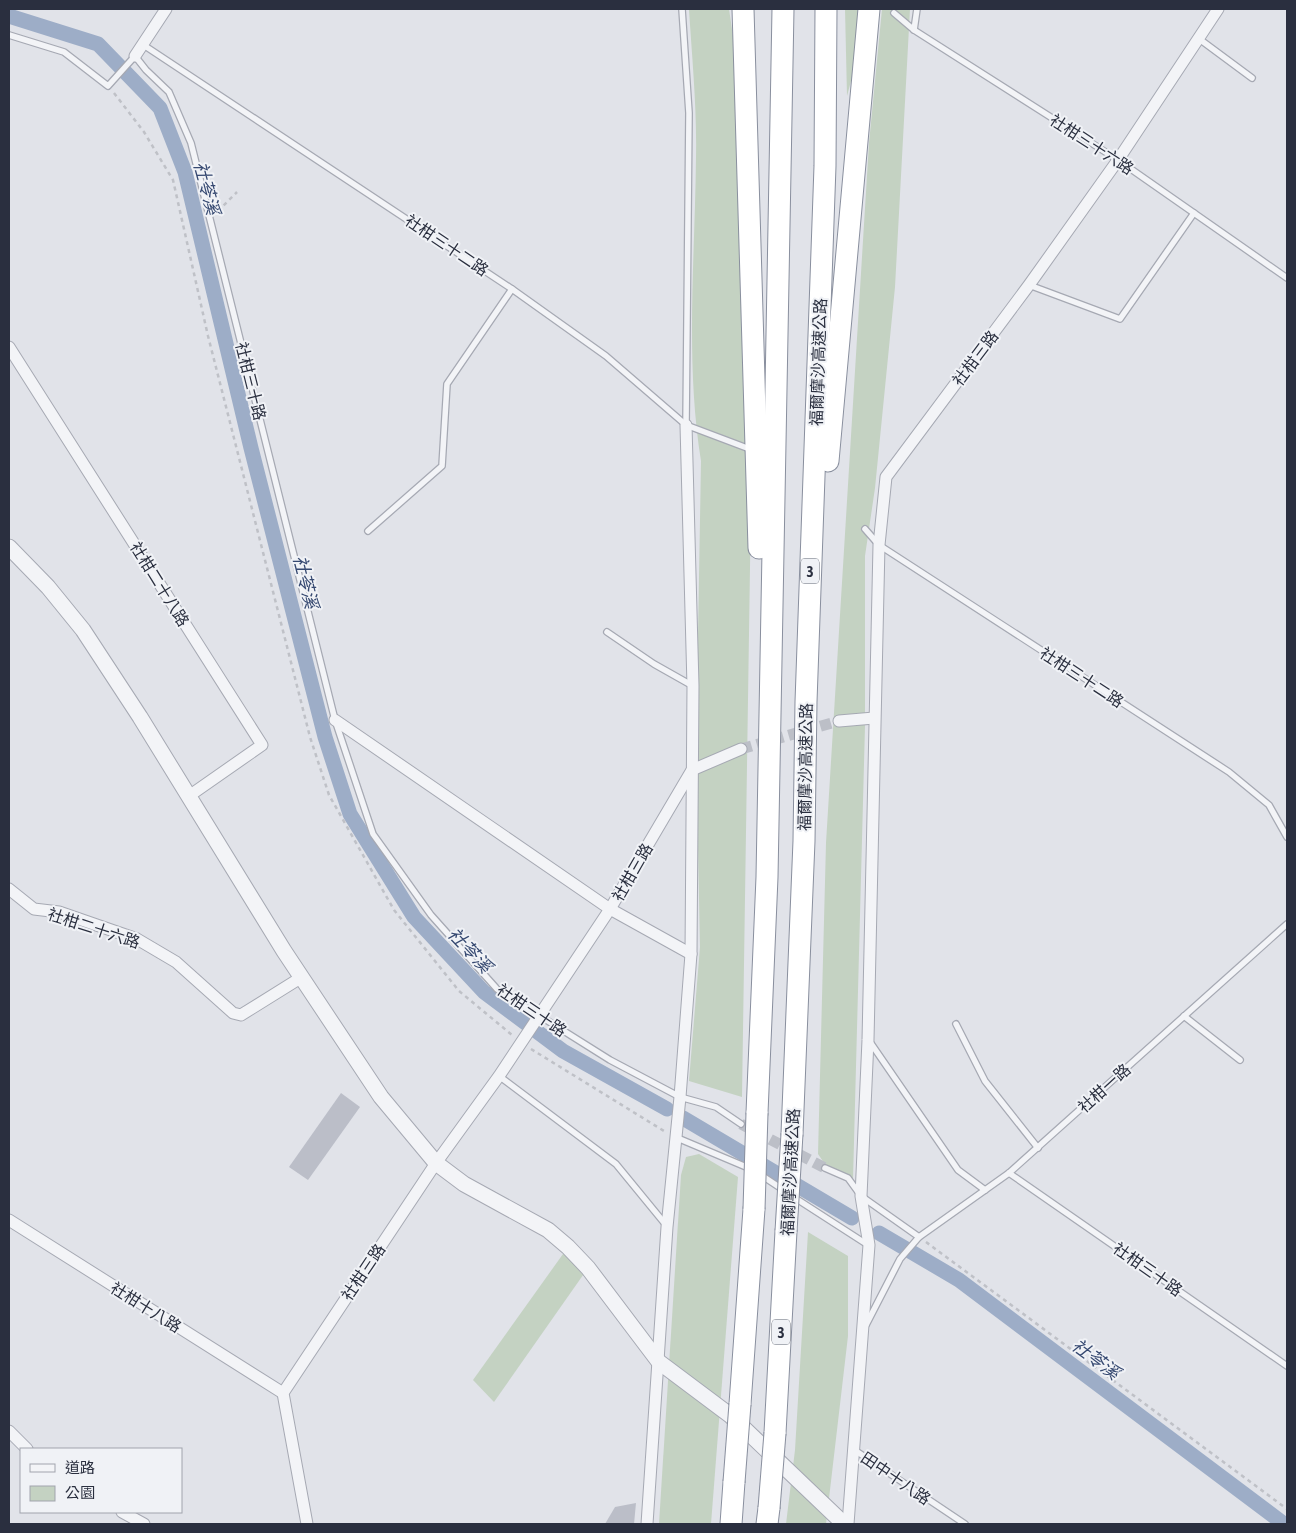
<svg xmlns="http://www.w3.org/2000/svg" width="1296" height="1533" viewBox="0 0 1296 1533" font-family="'Asap Condensed','Noto Sans TC',sans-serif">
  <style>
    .green { fill: #c4d2c2 }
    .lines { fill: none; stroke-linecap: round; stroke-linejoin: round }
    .canal { stroke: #9dadc7; stroke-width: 15 }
    .building { fill: #bbbec8 }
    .minor-tunnel { stroke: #bcbfc7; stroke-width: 11; stroke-dasharray: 11 5.5; stroke-linecap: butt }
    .service-casing { stroke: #a6a9b3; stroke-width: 8 }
    .minor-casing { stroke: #a6a9b3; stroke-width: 13 }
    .tertiary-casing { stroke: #a6a9b3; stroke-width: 17 }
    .motorway-casing { stroke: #898f9e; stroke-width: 23 }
    .path { stroke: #bfc1c7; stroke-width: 2.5; stroke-dasharray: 4 4; stroke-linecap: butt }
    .service { stroke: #f3f4f7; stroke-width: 5.5 }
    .minor { stroke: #f3f4f7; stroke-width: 11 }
    .tertiary { stroke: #f3f4f7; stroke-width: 15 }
    .motorway { stroke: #fff; stroke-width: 21 }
    .motorway-bridge-casing { stroke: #898f9e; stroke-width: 23; stroke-linecap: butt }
    .motorway-bridge { stroke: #fff; stroke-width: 21 }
    .labels { text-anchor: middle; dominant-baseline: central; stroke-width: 4; stroke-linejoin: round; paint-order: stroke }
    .shield { fill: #f0f2f6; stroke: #656a76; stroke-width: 1 }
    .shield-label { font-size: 15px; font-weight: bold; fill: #2a2f3f }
    .street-label { font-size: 16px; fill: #2a2f3f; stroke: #f0f2f6 }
    .water-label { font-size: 18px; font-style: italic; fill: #364971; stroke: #f0f2f6 }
  </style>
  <rect width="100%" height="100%" fill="#e1e3e9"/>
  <!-- green -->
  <g class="green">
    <path d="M 689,9 L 729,9 L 741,90 L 753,369 L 742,1097 L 689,1081 L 700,947 L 696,752 L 701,461 C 685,361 695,258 696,157 C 697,108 692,58 689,9 Z"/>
    <polygon points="845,9 862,9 858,55 847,96"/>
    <polygon points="882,9 910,9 895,287 875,488 865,556 865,726 853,1180 831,1173 818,1154 826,843 869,143"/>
    <polygon points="699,1154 738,1177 711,1524 659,1524 681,1175 686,1157"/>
    <polygon points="808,1232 848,1256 848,1336 826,1524 786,1524 795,1450"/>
    <polygon points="568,1247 588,1268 494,1402 473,1380"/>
  </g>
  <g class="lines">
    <!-- canal -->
    <g class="canal">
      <polyline points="9,16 98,44 160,108 185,172 251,448 325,737 350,814 414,917 484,992 563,1051 667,1109"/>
      <polyline points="683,1118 852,1218"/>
      <polyline points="879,1233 959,1280 1284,1524"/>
    </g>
  </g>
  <!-- building -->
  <g class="building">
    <polygon points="341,1093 360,1107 308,1180 289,1167"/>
    <polygon points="636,1503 634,1524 605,1524 615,1507"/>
  </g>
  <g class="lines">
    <!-- minor-tunnel -->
    <g class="minor-tunnel">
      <polyline points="741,749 839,721"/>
      <polyline points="741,1124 825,1168"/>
    </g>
    <!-- service casing -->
    <g class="service-casing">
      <g id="service">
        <polyline points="682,9 689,113 686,425"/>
        <polyline points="894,13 914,30 1118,160 1287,278"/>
        <polyline points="914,30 917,9"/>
        <polyline points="9,35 64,52 108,86 135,56 146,70 169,92 191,143 335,720 373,834 431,915 497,989 610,1060 680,1097 716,1107 741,1124"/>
        <polyline points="1198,38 1252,78"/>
        <polyline points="142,44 512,289 606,356 686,425 747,448"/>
        <polyline points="1029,285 1120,319 1194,213"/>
        <polyline points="865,529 879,545 1229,772 1269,805 1287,837"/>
        <polyline points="368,531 442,466 447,384 512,289"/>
        <polyline points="607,632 654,664 693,686"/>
        <polyline points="1184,1016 1240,1060"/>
        <polyline points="956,1024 985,1081 1038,1148"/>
        <polyline points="870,1042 958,1170 985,1190"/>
        <polyline points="499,1076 616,1164 666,1225"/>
        <polyline points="675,1137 751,1169"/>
        <polyline points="825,1168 848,1178 861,1196 919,1237"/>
        <polyline points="1009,1173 1287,1366"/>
        <polyline points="761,1175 785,1191"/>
        <polyline points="792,1196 868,1245"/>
        <polyline points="866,1325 900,1259 919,1237 1009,1173 1287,924"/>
        <polyline points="853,1449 965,1524"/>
      </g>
    </g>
    <!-- minor casing -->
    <g class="minor-casing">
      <g id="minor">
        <polyline points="135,56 166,9"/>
        <polyline points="9,347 262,745 189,796"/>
        <polyline points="335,720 610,909 691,954"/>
        <polyline points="839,721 874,718"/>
        <polyline points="9,889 34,909 59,912 137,939 176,962 233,1013 241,1015 302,977"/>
        <polyline points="9,1220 283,1393"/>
        <polyline points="9,1431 27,1449"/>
        <polyline points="122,1512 144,1524"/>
        <polyline points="307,1524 283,1393 436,1163 499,1076 610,909 692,770 741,749"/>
        <polyline points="647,1524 667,1227 680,1097 691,954 693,686 686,425"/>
        <polyline points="848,1524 869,1245 861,1196 868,1040 879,545 886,477 1029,285 1118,160 1218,9"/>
      </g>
    </g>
    <!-- tertiary casing -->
    <g class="tertiary-casing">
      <polyline id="tertiary" points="9,547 48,587 83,630 140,717 284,951 381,1097 436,1163 464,1184 548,1230 568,1247 588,1268 659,1362 731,1416 844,1524"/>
    </g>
    <!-- motorway casing -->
    <g class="motorway-casing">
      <g id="motorway">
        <polyline points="743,9 759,548"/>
        <polyline points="828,461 869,9"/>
        <polyline points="757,1113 767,877 783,9"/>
        <polyline points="792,1134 804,841 806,702 825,166 826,9"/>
        <polyline points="740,1404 754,1209"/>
        <polyline points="775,1433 786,1231"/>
        <polyline points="731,1524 734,1482"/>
        <polyline points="767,1524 769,1508"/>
      </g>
    </g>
    <!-- path -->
    <g class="path">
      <polyline points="114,93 144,132 173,180 208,336 310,737 329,795 394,910 459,991 512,1035"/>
      <polyline points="218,211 237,192"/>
      <polyline points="531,1049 664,1131"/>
      <polyline points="926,1242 1287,1509"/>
    </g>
    <!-- service -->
    <use href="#service" class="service"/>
    <!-- minor -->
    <use href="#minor" class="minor"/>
    <!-- tertiary -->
    <use href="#tertiary" class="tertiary"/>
    <!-- motorway -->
    <use href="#motorway" class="motorway"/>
    <!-- motorway-bridge casing -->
    <g class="motorway-bridge-casing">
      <g id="motorway-bridge">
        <polyline points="754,1209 757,1113"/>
        <polyline points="786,1231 792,1134"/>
        <polyline points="734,1482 740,1404"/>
        <polyline points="769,1508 775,1433"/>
      </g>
    </g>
    <!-- motorway-bridge -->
    <use href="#motorway-bridge" class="motorway-bridge"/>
  </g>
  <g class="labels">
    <!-- shield labels -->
    <g class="shield">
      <rect x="801" y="558.5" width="18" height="25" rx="4"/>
      <rect x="772" y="1319.5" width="18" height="25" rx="4"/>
    </g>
    <g class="shield-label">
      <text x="810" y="571">3</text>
      <text x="781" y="1332">3</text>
    </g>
    <!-- street labels -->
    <g class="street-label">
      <text transform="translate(1092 144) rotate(33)">社柑三十六路</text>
      <text transform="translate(447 245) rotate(34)">社柑三十二路</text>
      <text transform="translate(975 358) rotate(-53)">社柑三路</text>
      <text transform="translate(818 362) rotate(-88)">福爾摩沙高速公路</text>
      <text transform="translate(251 381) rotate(76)">社柑三十路</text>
      <text transform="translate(160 584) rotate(58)">社柑二十八路</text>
      <text transform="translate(1082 677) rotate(33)">社柑三十二路</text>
      <text transform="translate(805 767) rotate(-89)">福爾摩沙高速公路</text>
      <text transform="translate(632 872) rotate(-60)">社柑三路</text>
      <text transform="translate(94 928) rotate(18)">社柑二十六路</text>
      <text transform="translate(532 1010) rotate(34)">社柑三十路</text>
      <text transform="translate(1104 1088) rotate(-42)">社柑一路</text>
      <text transform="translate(790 1172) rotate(-87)">福爾摩沙高速公路</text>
      <text transform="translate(1148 1269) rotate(35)">社柑三十路</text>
      <text transform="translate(363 1272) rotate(-56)">社柑三路</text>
      <text transform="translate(146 1307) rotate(32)">社柑十八路</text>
      <text transform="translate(896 1478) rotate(34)">田中十八路</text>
    </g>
    <!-- water labels -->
    <g class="water-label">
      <text transform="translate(207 188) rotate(75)">社苓溪</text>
      <text transform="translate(306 582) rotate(76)">社苓溪</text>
      <text transform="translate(470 950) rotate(47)">社苓溪</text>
      <text transform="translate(1096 1359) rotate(37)">社苓溪</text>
    </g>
  </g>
  <!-- border -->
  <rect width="1296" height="1533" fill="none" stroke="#2a2f3f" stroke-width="20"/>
  <!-- legend -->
  <rect x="20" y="1448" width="162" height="65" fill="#f0f2f6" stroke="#a1a4ad"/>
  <rect x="30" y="1464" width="25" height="8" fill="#f3f4f7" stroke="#a1a4ad"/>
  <text x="65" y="1473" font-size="15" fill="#2a2f3f">道路</text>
  <rect x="30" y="1486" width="25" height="15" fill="#c4d2c2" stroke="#a1a4ad"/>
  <text x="65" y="1498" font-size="15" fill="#2a2f3f">公園</text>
</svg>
